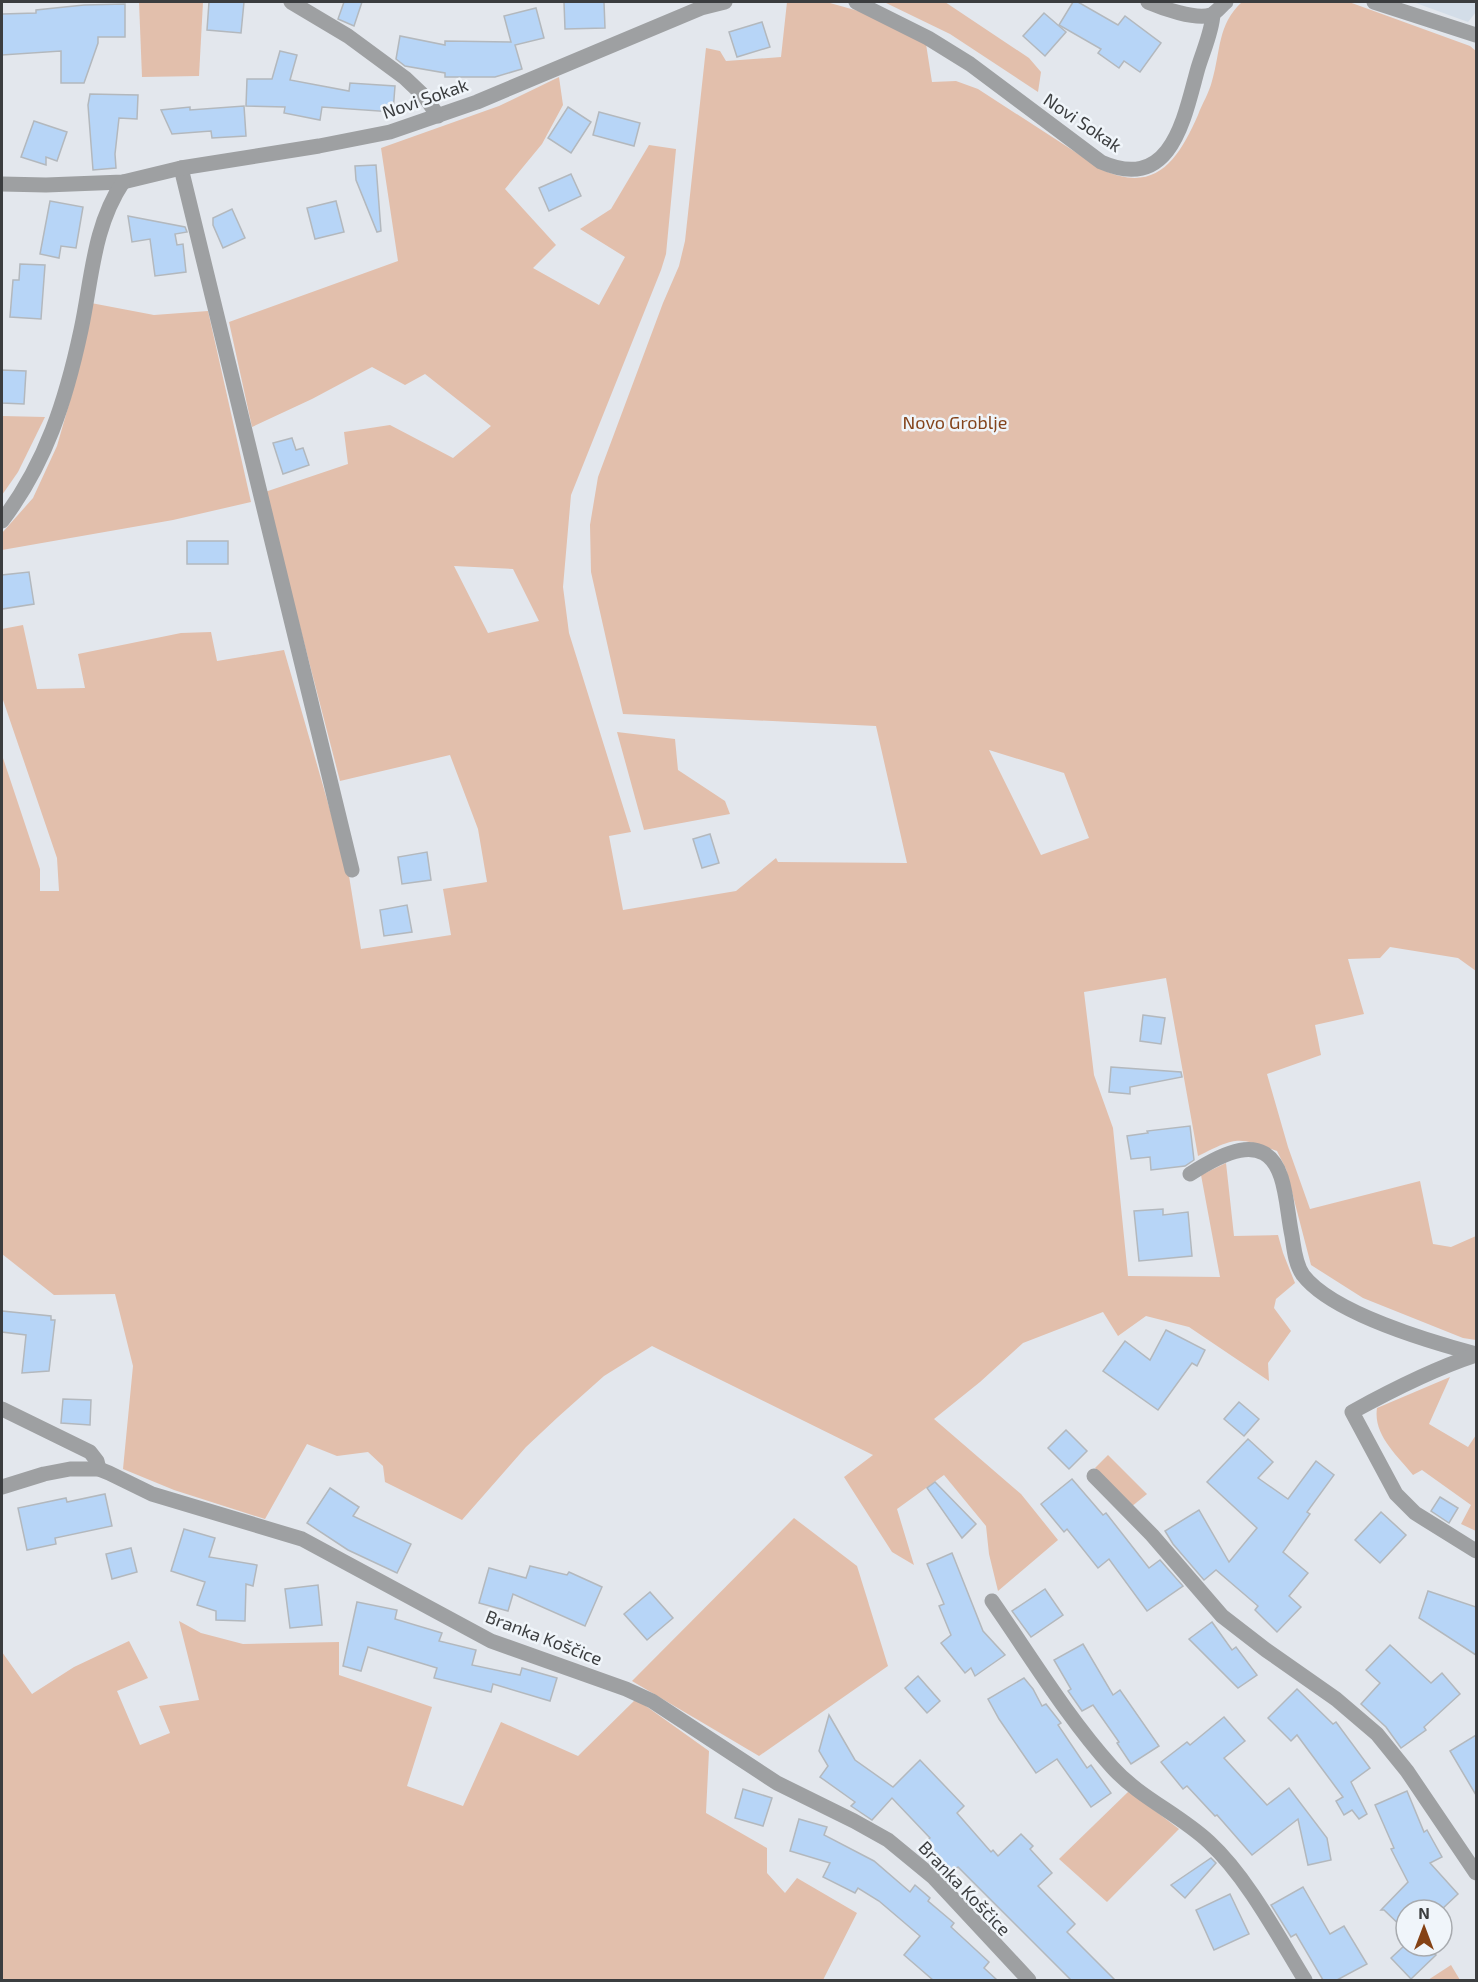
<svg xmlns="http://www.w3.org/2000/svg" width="1478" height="1982" viewBox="0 0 1478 1982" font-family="'Exo 2',sans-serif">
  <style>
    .built { fill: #d3dde8 }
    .green { fill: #e2bfac; fill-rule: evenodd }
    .building { fill: #b7d5f7; stroke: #b3b8bd; stroke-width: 1.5 }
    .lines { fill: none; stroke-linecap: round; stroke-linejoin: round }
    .minor { stroke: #9ea0a2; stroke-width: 15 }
    .labels { text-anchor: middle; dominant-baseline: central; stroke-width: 5; stroke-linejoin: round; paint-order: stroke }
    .street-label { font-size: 18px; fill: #3b3d3f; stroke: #f0f5fa }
    .park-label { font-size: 18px; fill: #84441c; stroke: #f0f5fa }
  </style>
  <rect width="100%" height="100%" fill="#e3e7ed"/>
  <!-- built -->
  <polygon class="built" points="1413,2 1476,2 1476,12 1468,22"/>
  <!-- green -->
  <g class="green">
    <polygon points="139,2 203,2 199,76 142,77"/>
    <path d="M 787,2 L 830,3 L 862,12 L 926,44 L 932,82 L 956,81 L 978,89 L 1103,170 C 1156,194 1178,160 1198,115 C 1202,104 1209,93 1212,81 C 1221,51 1217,25 1242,2 L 1349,2 L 1470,46 L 1476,51 L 1476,971 L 1458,958 L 1390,947 L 1380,958 L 1348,959 L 1364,1014 L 1315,1025 L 1321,1055 L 1267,1074 L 1288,1147 L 1310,1209 L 1420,1181 L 1433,1244 L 1451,1247 L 1476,1236 L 1476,1340 L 1463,1338 L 1363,1298 L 1311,1265 L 1286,1169 L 1277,1151 C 1237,1136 1236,1137 1198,1156 L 1166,978 L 1084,992 L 1094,1075 L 1113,1128 L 1128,1276 L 1220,1277 L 1201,1175 L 1226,1163 L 1234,1236 L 1278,1235 L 1283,1253 L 1295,1283 L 1276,1299 L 1274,1308 L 1291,1331 L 1268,1363 L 1269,1381 L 1189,1327 L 1146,1316 L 1118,1336 L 1103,1312 L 1023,1343 L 980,1382 L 934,1419 L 1021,1494 L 1058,1540 L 998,1591 L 989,1554 L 986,1526 L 944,1475 L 897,1509 L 914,1565 L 892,1552 L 844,1477 L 873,1455 L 652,1346 L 604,1376 L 558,1417 L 526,1447 L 462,1520 L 385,1482 L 383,1466 L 368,1452 L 337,1456 L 307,1444 L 265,1519 L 174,1490 L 123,1469 L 133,1366 L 115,1294 L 54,1295 L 2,1254 L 2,755 L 40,869 L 40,891 L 59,891 L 57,858 L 2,697 L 2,629 L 23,625 L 37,689 L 85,688 L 78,654 L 181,633 L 211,632 L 217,661 L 284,650 L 349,876 L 361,949 L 451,935 L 443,889 L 487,882 L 478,829 L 450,755 L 340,781 L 265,492 L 348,464 L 344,432 L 390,425 L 453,458 L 491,426 L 425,374 L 405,385 L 372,367 L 312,399 L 252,427 L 229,322 L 398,261 L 381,148 L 499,106 L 559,77 L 563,105 L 542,144 L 505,189 L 556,245 L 533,268 L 599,305 L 625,257 L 580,229 L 611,209 L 649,145 L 676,149 L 666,254 L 661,270 L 571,495 L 563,587 L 569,633 L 631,832 L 609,836 L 623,910 L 736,891 L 776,858 L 778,862 L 907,863 L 876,726 L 623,714 L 591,572 L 590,525 L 598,477 L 663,303 L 679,266 L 685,241 L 706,48 L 720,51 L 726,61 L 781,57 ZM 454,566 L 513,569 L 539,621 L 488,633 ZM 989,750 L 1064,773 L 1089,838 L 1041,855 Z"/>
    <polygon points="884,2 945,2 1029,58 1041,72 1038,92 950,34"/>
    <polygon points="91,303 154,315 208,311 251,502 173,520 2,550 2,533 33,498 57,446 73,390"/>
    <polygon points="2,416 45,417 18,472 2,495"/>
    <polygon points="617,732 675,739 678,770 725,801 730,814 644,830"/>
    <path d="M 1450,1377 L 1429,1424 L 1468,1447 L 1476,1435 L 1476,1531 L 1461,1524 L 1471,1505 L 1422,1470 L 1413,1475 C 1397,1455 1373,1435 1377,1408 Z"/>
    <polygon points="1108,1455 1147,1494 1131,1507 1095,1468"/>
    <polygon points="794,1518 857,1566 888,1666 759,1756 632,1681"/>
    <polygon points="179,1621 201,1633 243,1644 339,1642 339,1675 432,1707 407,1786 463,1806 501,1722 578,1756 636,1699 709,1751 706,1813 767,1848 767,1873 785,1893 797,1878 857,1913 823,1980 2,1980 2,1652 32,1694 74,1667 129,1641 148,1678 117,1691 140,1745 170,1733 159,1706 199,1700"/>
    <polygon points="1129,1791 1179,1829 1107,1902 1059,1859"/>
    <polygon points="1451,1965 1460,1980 1428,1980"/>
  </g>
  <!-- building -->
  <g class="building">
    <polygon points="209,2 244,2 241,33 207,30"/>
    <polygon points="344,2 362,2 354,26 338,19"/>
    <polygon points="564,2 604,2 605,28 565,29"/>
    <polygon points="1073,2 1078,2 1118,25 1125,16 1161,43 1140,72 1124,61 1119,68 1098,53 1101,49 1059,25"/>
    <polygon points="125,4 125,37 98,37 98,43 84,83 61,83 61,51 2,55 2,14 36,13 36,10 84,5"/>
    <polygon points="536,8 544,38 515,45 522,69 495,77 445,77 445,73 405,66 396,59 400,36 445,45 445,41 511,42 504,16"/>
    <polygon points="1044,13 1066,32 1045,56 1023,36"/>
    <polygon points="762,22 770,47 737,57 729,32"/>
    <polygon points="280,51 297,55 290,80 349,91 350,83 395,86 393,112 322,107 320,120 284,113 285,107 246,106 247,79 272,79"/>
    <polygon points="90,94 138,95 137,119 119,118 115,154 116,168 93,170 88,105"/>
    <polygon points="244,106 246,136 212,138 211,131 172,134 161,110 190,107 190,110"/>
    <polygon points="568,107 591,122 571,153 548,138"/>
    <polygon points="599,112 640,123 634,146 593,135"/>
    <polygon points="34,121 67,132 57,161 46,157 46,165 21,157"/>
    <polygon points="376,165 381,231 377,232 356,180 355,166"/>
    <polygon points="571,174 581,196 549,211 539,188"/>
    <polygon points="50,201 83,207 76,248 61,246 59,258 40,254"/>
    <polygon points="336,201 344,232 315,239 307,208"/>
    <polygon points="232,209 245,238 223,248 213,225 213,218"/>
    <polygon points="128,216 185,227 187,232 175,234 177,245 183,244 186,272 155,276 150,239 132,242"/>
    <polygon points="20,264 45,265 41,319 10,317 13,280 19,280"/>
    <polygon points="2,370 26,371 24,404 2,403"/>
    <polygon points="292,438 296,450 303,448 309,465 283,474 273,443"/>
    <rect x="187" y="541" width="41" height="23"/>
    <polygon points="29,572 34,604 2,609 2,575"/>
    <polygon points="710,834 719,863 702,868 693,839"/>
    <polygon points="427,852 431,880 402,884 398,857"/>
    <polygon points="407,905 412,932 384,936 380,910"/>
    <polygon points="1143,1015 1165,1018 1161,1044 1140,1041"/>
    <polygon points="1111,1067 1181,1072 1182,1077 1130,1087 1130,1094 1109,1092"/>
    <polygon points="1190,1126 1194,1160 1185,1166 1151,1170 1150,1157 1131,1159 1127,1136 1148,1133 1147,1131"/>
    <polygon points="1163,1209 1163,1215 1188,1212 1192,1256 1139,1261 1134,1211"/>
    <polygon points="2,1311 51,1316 51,1320 55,1320 49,1371 22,1373 26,1335 2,1332"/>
    <polygon points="1166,1330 1205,1350 1197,1366 1192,1363 1158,1410 1103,1371 1125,1341 1150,1360"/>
    <polygon points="63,1399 91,1400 90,1425 61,1423"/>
    <polygon points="1239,1402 1259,1419 1244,1436 1224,1419"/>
    <polygon points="1066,1430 1087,1451 1069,1469 1048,1448"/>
    <polygon points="1248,1439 1273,1462 1258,1478 1288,1499 1316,1461 1334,1475 1307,1512 1310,1514 1283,1552 1308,1573 1289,1596 1301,1607 1277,1632 1255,1610 1258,1606 1216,1570 1204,1580 1173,1544 1165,1531 1199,1510 1229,1562 1257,1528 1207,1482"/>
    <polygon points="1072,1479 1103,1515 1106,1513 1149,1568 1160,1560 1183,1586 1147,1611 1109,1559 1098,1568 1067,1529 1064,1532 1041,1504"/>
    <polygon points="935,1482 976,1524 962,1538 927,1488"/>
    <polygon points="330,1488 359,1507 353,1516 411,1544 397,1573 348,1550 307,1523"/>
    <polygon points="105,1494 112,1526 55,1538 56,1544 27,1550 18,1508 66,1498 67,1502"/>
    <polygon points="1440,1497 1458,1508 1449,1523 1431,1511"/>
    <polygon points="1381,1512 1406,1535 1380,1563 1355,1540"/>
    <polygon points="184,1529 215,1538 209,1557 257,1565 253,1586 246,1584 245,1621 216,1620 216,1611 197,1605 205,1582 171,1571"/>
    <polygon points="131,1548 137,1572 112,1579 106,1554"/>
    <polygon points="952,1553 983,1631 1005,1655 975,1676 971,1668 965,1673 941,1643 951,1635 939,1606 944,1604 927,1564"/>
    <polygon points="530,1566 567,1575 569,1572 602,1587 585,1626 513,1594 508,1611 479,1603 489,1568 526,1578"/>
    <polygon points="318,1585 322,1625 290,1628 285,1589"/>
    <polygon points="1045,1589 1063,1615 1031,1637 1012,1611"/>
    <polygon points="1428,1591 1476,1607 1476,1655 1419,1618"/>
    <polygon points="650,1592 673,1618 647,1640 624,1614"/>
    <polygon points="357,1602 397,1610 395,1619 442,1633 439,1641 476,1650 472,1665 520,1675 522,1668 557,1678 550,1701 493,1684 491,1692 434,1678 437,1668 368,1647 361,1671 343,1666"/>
    <polygon points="1212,1622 1232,1650 1236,1647 1257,1675 1238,1688 1189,1639"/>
    <polygon points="1083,1644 1113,1695 1120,1690 1159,1746 1131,1764 1117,1743 1119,1742 1093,1705 1082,1711 1068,1691 1071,1689 1054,1660"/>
    <polygon points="1390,1645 1431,1683 1442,1673 1460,1694 1424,1727 1426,1730 1401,1748 1386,1727 1361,1704 1380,1683 1366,1670"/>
    <polygon points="918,1676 940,1701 927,1713 905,1688"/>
    <polygon points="1024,1678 1033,1689 1042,1706 1046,1704 1061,1723 1058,1725 1087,1768 1091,1765 1111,1793 1091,1807 1057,1759 1036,1773 999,1719 988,1699"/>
    <polygon points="1297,1689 1333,1724 1336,1722 1370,1768 1351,1782 1367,1814 1359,1819 1352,1810 1344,1815 1336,1801 1343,1797 1297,1735 1291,1741 1268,1718"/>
    <polygon points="829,1715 855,1760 893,1787 920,1760 964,1806 957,1813 991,1852 993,1850 998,1856 1021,1834 1033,1846 1030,1849 1052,1873 1038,1886 1075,1924 1067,1932 1115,1980 1071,1980 958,1867 951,1872 925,1842 930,1838 892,1798 872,1820 851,1806 855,1802 820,1777 828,1766 819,1751"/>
    <polygon points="1224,1717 1245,1741 1224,1758 1267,1805 1289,1788 1327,1838 1331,1860 1308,1865 1298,1819 1252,1855 1217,1815 1215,1816 1187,1786 1183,1789 1161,1762 1187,1742 1190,1745"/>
    <polygon points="1476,1735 1476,1795 1450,1751"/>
    <polygon points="743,1789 772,1798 763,1826 735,1818"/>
    <polygon points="1407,1791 1424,1832 1427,1830 1442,1857 1430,1863 1458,1894 1441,1910 1406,1910 1406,1931 1384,1910 1381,1910 1408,1882 1391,1849 1394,1848 1375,1805"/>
    <polygon points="799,1819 827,1827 824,1835 874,1861 910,1892 915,1885 930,1898 928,1901 954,1923 951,1927 989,1962 984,1968 997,1980 933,1980 904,1955 920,1936 879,1901 858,1888 855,1893 823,1877 830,1863 790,1851"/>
    <polygon points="1211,1858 1216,1863 1185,1898 1171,1885"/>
    <polygon points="1303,1887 1330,1934 1344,1926 1367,1964 1337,1980 1323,1980 1296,1934 1291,1937 1271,1905"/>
    <polygon points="1230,1894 1249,1934 1214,1950 1196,1910"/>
    <polygon points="1404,1946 1427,1946 1436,1955 1411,1979 1391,1958"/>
  </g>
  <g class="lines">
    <!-- minor -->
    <g class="minor">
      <polyline points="291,2 348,36 405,78 425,97 438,116"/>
      <path d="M 856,2 L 928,38 L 970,64 L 1101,162 C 1172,193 1184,118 1198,68 C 1203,51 1212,32 1213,14"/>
      <path d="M 1148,2 C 1162,8 1195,20 1211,15 C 1216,13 1221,6 1226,2"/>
      <polyline points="1374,2 1476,35"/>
      <polyline points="181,168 352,870"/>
      <polyline points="2,184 46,185 123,182 181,168 319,146 390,132 477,102 701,8 725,2"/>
      <path d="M 2,521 C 46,463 66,400 81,330 C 92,279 93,227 123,182"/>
      <path d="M 1190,1174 C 1218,1156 1265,1128 1281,1177 C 1287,1195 1288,1217 1292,1236 C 1294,1248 1295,1264 1303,1275 C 1332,1313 1431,1342 1476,1354"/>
      <path d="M 1476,1355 C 1433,1369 1392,1390 1352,1412 L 1396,1494 L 1415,1513 L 1476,1551"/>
      <polyline points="2,1409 90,1452 97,1461 99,1469"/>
      <polyline points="1094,1476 1152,1535 1222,1616 1266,1650 1336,1699 1377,1734 1407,1771 1476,1873"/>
      <polyline points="2,1487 44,1474 70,1469 99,1469 109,1473 152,1494 302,1539 491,1641 626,1689 652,1701 777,1783 854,1821 888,1840 933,1877 1029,1980"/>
      <path d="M 992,1601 C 1031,1657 1067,1717 1112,1767 C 1140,1798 1179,1814 1209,1842 C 1247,1877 1278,1936 1305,1980"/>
    </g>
  </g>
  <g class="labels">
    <!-- street labels -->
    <g class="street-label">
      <text transform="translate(425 98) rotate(-19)">Novi Sokak</text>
      <text transform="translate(1083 122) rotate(34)">Novi Sokak</text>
      <text transform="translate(544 1637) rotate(21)">Branka Koščice</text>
      <text transform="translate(965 1888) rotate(46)">Branka Koščice</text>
    </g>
    <!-- park labels -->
    <g class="park-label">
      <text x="955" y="422">Novo Groblje</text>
    </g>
  </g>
  <!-- border -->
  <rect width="1478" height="1982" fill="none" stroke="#3b3d3f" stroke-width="6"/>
  <!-- north arrow -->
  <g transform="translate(1424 1928)"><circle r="28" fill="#f0f5fa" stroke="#a8abaf" stroke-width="1.5"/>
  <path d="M0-4.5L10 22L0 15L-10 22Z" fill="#854215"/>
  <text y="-9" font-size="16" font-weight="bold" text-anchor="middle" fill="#3b3d3f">N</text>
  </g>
</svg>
